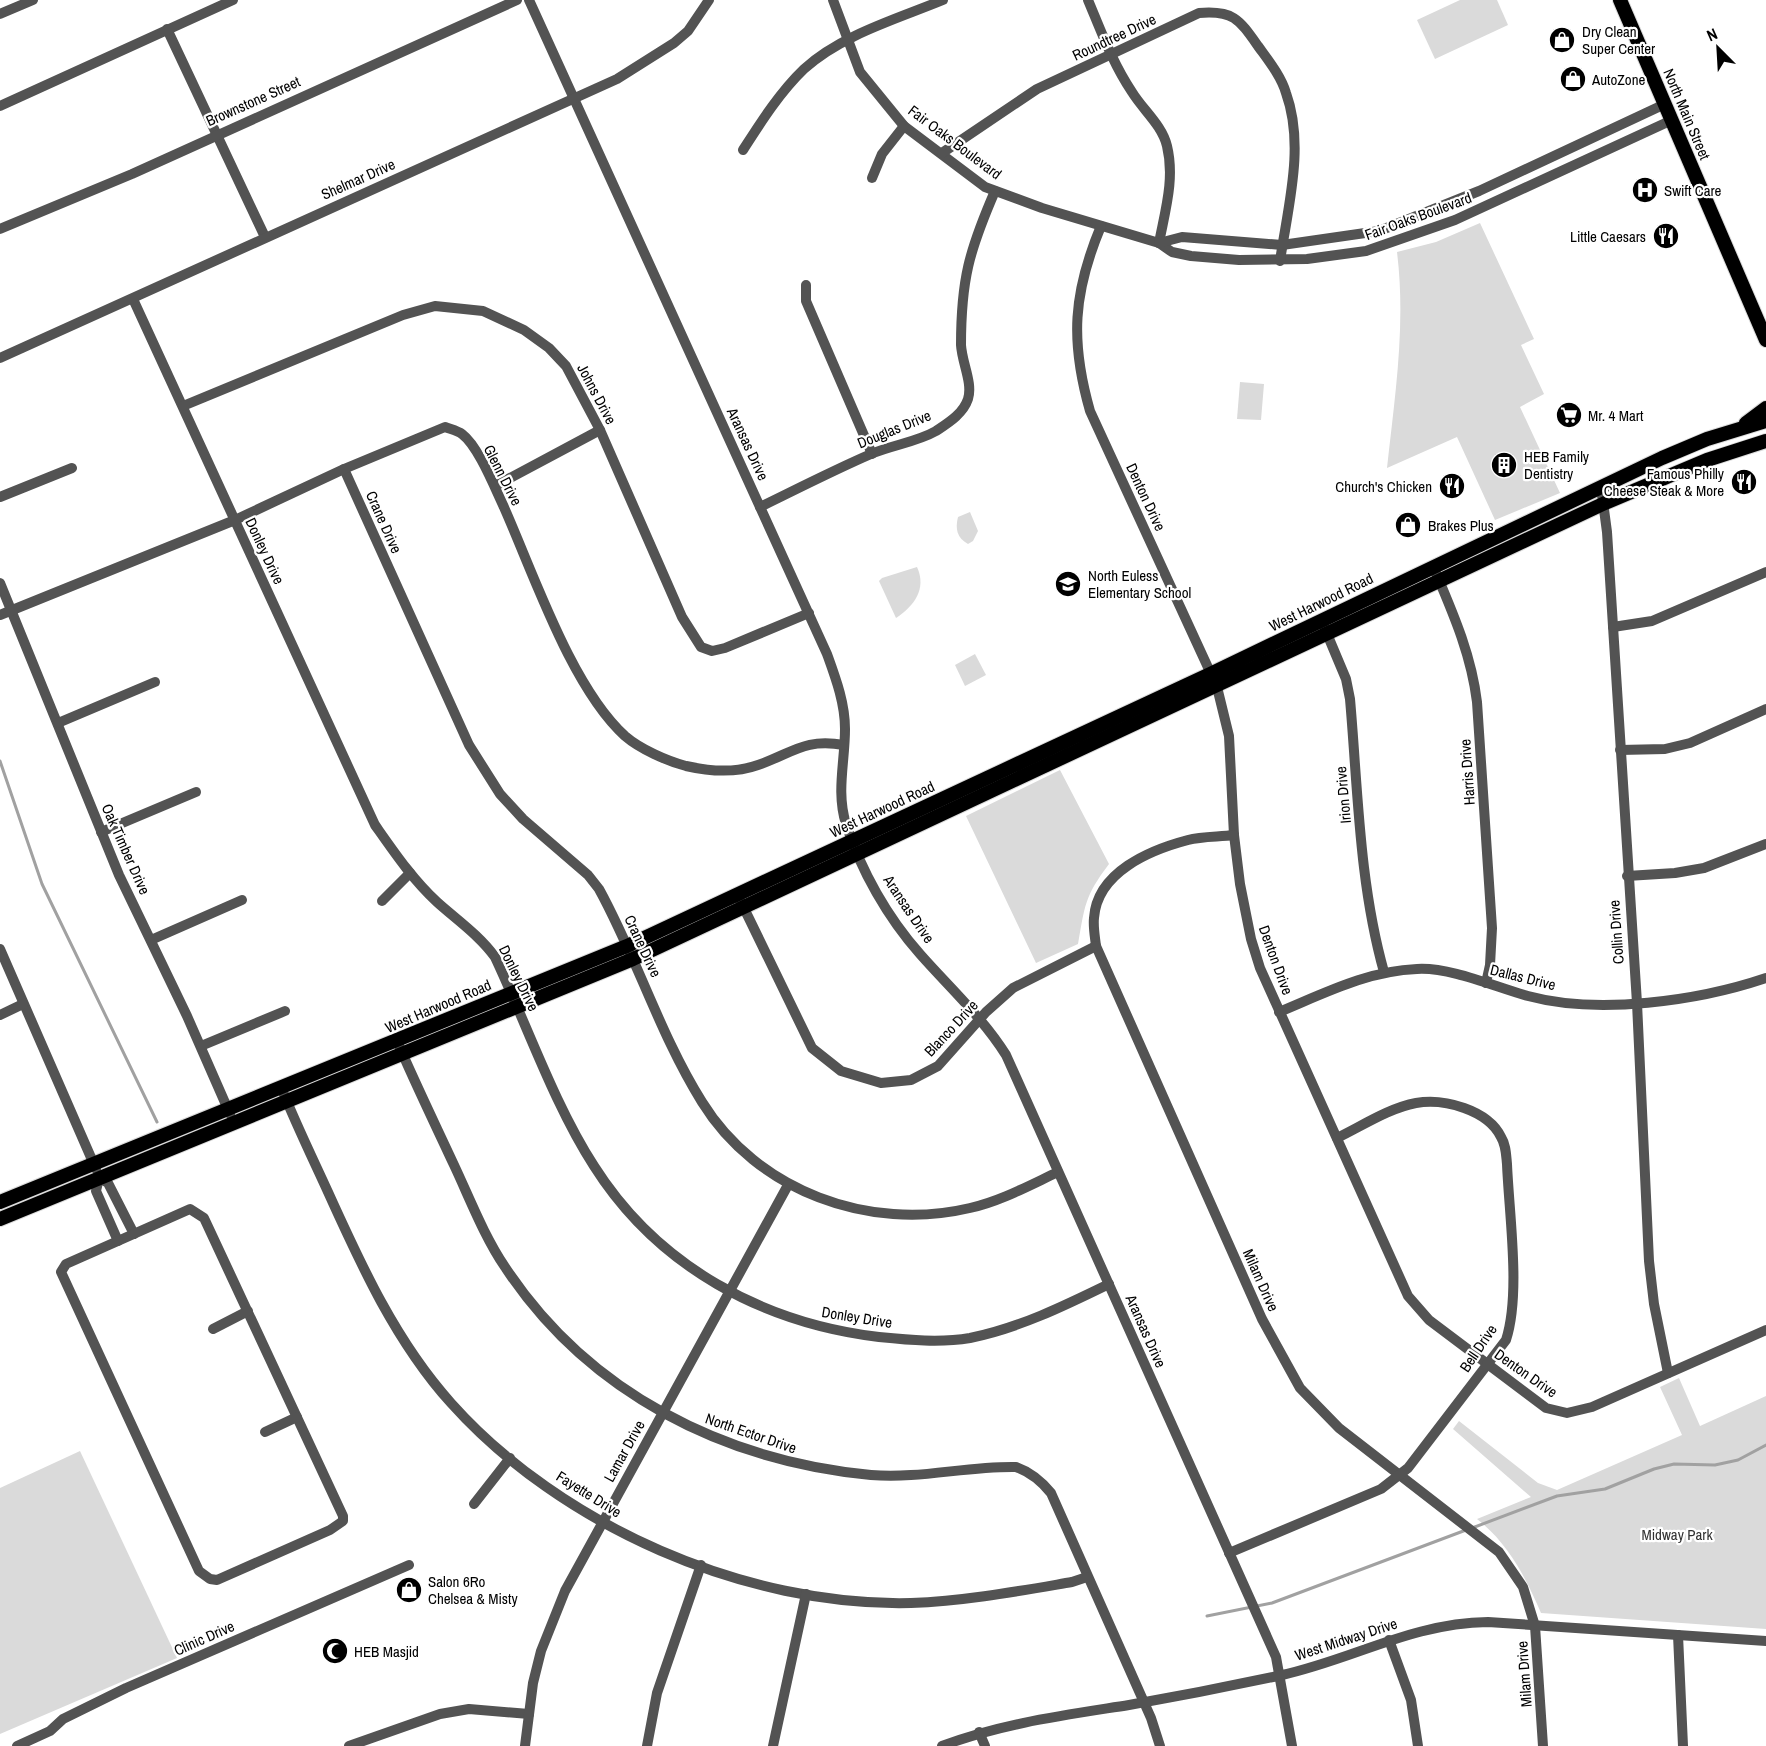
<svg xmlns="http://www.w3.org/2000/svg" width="1766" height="1746" viewBox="0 0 1766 1746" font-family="'Archivo Narrow',sans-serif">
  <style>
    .green { fill: #dadada }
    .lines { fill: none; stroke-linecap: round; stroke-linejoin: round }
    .stream { stroke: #a1a1a1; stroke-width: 3 }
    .major-casing { stroke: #dbdbdb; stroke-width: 16 }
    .minor { stroke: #535353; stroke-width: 10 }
    .major { stroke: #000; stroke-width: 14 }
    .labels { text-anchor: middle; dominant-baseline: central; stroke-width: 4.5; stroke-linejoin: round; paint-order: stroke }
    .poi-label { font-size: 15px; fill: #000; stroke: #fff; text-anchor: start }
    .street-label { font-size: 15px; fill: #000; stroke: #fff }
    .park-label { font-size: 15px; fill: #313131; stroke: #fff }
  </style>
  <rect width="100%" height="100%" fill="#fff"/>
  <!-- green -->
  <g class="green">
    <polygon points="1460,0 1497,0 1508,25 1435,59 1417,20"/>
    <path d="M 1480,223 L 1534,339 L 1521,345 L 1544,394 L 1520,407 L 1560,493 L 1495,520 L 1457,437 L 1387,468 C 1395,395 1406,325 1397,252 L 1436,242 Z"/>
    <polygon points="1240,382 1264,384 1261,420 1237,419"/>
    <path d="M 970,512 L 978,531 L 973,541 L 968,544 C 957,538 955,529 958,517 Z"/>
    <path d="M 917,567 C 927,589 914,606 896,618 L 879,581 L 882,578 Z"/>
    <polygon points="975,654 986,675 965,686 955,665"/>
    <path d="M 1060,770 L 1109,864 C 1084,897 1085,906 1078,944 L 1036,963 L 966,816 Z"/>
    <path d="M 1679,1378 L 1700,1426 L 1766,1396 L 1766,1629 L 1541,1613 C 1526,1578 1508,1543 1477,1519 L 1531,1497 L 1453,1429 L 1459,1421 L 1538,1483 L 1557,1490 L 1682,1435 L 1660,1387 Z"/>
    <polygon points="80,1451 177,1658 0,1734 0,1488"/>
  </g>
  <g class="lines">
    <!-- stream -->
    <g class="stream">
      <polyline points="0,761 42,884 157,1122"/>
      <polyline points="1472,1528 1557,1496 1605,1489 1654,1469 1674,1464 1715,1465 1738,1460 1766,1445"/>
      <polyline points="1207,1616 1272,1603 1466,1530"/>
    </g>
    <!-- major casing -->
    <g class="major-casing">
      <g id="major">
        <polyline points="1620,0 1766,340"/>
        <polyline points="1746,423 1766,408"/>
        <polyline points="0,1202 627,946 1210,674 1662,458 1707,439 1766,421"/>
        <polyline points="0,1219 633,959 1605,503 1707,460 1766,441"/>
      </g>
    </g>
    <!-- minor -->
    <g class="minor">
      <path d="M 529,0 L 827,654 C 836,679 845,703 845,729 C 845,762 836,792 846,824 C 861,871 888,918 920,954 C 949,987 983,1018 1006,1055 L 1276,1657 L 1292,1746"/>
      <polyline points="833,0 860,72 904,126 985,187 1042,208 1159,243 1172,252 1191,256 1239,260 1307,259 1366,251 1455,220 1672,120"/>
      <path d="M 1088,0 C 1101,31 1113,64 1132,92 C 1143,110 1162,125 1167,146 C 1175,179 1165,211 1159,243"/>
      <polyline points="0,14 33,0"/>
      <polyline points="167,29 265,237"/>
      <polyline points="0,106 233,0"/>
      <path d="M 743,150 C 761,122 780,92 804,69 C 841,35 897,19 943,0"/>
      <path d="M 942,153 L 1037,89 L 1199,13 C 1233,10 1239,19 1258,46 C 1268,60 1281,76 1286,93 C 1305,146 1288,206 1280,261"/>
      <polyline points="872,178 882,154 904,126"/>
      <path d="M 1101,226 C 1073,293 1070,341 1090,411 L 1217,687 L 1229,736 L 1234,835 L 1240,884 L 1251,939 L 1260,968 L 1408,1296 L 1429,1320 L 1546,1408 L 1567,1413 L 1592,1407 L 1766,1330"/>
      <polyline points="0,229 132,174 517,0"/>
      <polyline points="1159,243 1182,237 1282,245 1379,231 1479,191 1665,104"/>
      <polyline points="806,285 806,301 872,454"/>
      <path d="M 133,299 L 375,825 C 394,852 413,880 437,902 C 457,920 479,935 495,957 C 527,1025 554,1104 594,1166 C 658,1267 763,1323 879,1337 C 909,1340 940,1343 970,1338 C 1019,1328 1064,1306 1109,1284"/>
      <polyline points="0,358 617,79 674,43 688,31 709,0"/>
      <polyline points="183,406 403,315 435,306 483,311 524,330 549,348 566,366 600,430 682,617 701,647 712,651 725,648 809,613"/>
      <path d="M 344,469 L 469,745 L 500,794 L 523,819 L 588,875 L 599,889 C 637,958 660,1035 702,1102 C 757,1191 869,1232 970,1208 C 1001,1201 1030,1185 1058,1172"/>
      <polyline points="495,486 600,430"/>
      <polyline points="1601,487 1607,532 1637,1003 1649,1261 1654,1304 1668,1373"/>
      <polyline points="0,497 72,468"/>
      <path d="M 760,507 C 797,489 834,470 871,454 C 892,445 917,442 936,431 C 948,423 963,414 968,399 C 973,383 962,363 961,345 C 961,280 969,251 995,191"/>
      <path d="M 1433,566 C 1452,611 1471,653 1477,702 L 1492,928 L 1490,965 L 1486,983"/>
      <polyline points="0,583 119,875 187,1016 230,1114"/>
      <path d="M 0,615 L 235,520 L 344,469 L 445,427 C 450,429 458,431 462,434 C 478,446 494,486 503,505 C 533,572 571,687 625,736 C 640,749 667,761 686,766 C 708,771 736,773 758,765 C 793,753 804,738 844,745"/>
      <polyline points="1613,627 1652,621 1766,572"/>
      <path d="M 1325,629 L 1346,679 L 1350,699 C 1358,790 1359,883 1384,972"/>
      <polyline points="58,723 155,682"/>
      <polyline points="1620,750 1665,749 1690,743 1766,709"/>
      <polyline points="101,832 196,792"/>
      <path d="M 1234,835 C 1219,837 1202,836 1188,840 C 1150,850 1097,872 1094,918 C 1093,927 1095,937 1096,946 L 1262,1319 L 1300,1388 L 1339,1428 L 1499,1552 L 1523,1587 L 1535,1626 L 1543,1746"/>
      <polyline points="1627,876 1675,873 1704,868 1766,844"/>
      <polyline points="382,901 410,873"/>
      <polyline points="741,902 812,1048 841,1071 881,1083 911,1080 938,1066 986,1012 1013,988 1096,946"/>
      <polyline points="151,940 242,900"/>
      <polyline points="0,949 96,1169"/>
      <path d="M 1279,1012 C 1325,993 1367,971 1417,969 C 1451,967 1495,987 1528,996 C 1598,1015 1698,1001 1766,978"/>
      <polyline points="0,1015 23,1004"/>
      <path d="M 397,1041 C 415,1083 435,1124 454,1165 C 470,1199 484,1236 505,1267 C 588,1393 724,1461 871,1475 C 920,1479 967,1466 1016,1467 C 1030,1472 1042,1482 1051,1493 L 1151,1718 L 1160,1746"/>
      <polyline points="201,1046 285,1011"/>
      <path d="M 281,1087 C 295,1122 312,1157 328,1192 C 361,1265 396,1342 451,1403 C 561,1526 746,1607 911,1603 C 965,1601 1019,1591 1072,1582 L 1087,1577"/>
      <polyline points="99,1178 96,1191 118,1241"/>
      <polyline points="99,1178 108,1183 134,1234"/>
      <polygon points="190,1209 204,1218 343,1516 343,1521 330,1530 217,1580 210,1579 199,1571 61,1272 66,1264"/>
      <polyline points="213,1329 248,1311"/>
      <polyline points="265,1432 297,1417"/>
      <polyline points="474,1504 510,1458"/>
      <path d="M 1229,1553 L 1381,1489 L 1408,1468 L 1506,1340 C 1521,1294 1509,1214 1507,1164 C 1506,1154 1506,1145 1501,1137 C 1488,1110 1444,1098 1416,1103 C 1389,1108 1362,1126 1337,1138"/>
      <polyline points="1678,1635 1683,1746"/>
      <polyline points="1389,1640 1411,1700 1418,1746"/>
      <polyline points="979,1732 985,1746"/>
      <polyline points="17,1746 50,1731 63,1719 126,1688 409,1565"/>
      <polyline points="349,1746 440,1714 469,1709 529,1714"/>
      <polyline points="525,1746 533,1683 541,1651 565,1591 788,1185"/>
      <polyline points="647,1746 657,1693 701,1565"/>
      <polyline points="773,1746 806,1594"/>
      <path d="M 942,1746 C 1003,1723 1066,1715 1129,1705 C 1180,1696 1231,1686 1282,1675 C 1354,1659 1412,1623 1488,1622 L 1766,1641"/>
    </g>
    <!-- major -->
    <use href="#major" class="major"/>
  </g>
  <!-- icons -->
  <defs>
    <g id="shop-disc" transform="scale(1.35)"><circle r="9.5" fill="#000" stroke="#fff"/><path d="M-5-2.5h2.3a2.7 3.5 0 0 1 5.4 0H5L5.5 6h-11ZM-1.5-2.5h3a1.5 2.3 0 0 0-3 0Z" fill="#fff"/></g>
    <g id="hospital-disc" transform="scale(1.35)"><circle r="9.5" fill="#000" stroke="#fff"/><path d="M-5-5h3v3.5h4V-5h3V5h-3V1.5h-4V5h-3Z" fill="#fff"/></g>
    <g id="restaurant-disc" transform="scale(1.35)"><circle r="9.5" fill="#000" stroke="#fff"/><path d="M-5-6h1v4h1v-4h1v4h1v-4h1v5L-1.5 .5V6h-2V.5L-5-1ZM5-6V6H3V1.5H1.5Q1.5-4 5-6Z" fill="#fff"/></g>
    <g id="supermarket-disc" transform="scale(1.35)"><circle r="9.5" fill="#000" stroke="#fff"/><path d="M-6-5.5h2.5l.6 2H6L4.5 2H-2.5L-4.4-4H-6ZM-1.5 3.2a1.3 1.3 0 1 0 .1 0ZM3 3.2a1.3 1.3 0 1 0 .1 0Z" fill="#fff"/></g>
    <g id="building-disc" transform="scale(1.35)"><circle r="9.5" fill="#000" stroke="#fff"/><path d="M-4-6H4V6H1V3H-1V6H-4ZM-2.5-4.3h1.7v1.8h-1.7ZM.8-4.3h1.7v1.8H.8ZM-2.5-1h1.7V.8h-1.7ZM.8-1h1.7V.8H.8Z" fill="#fff"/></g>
    <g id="school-disc" transform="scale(1.35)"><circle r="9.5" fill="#000" stroke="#fff"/><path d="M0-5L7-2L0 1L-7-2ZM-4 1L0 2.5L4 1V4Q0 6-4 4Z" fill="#fff"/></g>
    <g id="mosque-disc" transform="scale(1.35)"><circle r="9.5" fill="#000" stroke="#fff"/><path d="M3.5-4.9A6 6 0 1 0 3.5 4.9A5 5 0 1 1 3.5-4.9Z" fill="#fff"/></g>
  </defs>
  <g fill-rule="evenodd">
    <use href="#shop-disc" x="1562" y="40"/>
    <use href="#shop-disc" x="1573" y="79"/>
    <use href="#hospital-disc" x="1645" y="190"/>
    <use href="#restaurant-disc" x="1666" y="236"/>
    <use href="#supermarket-disc" x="1569" y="415"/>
    <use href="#building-disc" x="1504" y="465"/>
    <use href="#restaurant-disc" x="1744" y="482"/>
    <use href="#restaurant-disc" x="1452" y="486"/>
    <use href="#shop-disc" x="1408" y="525"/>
    <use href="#school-disc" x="1068" y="584"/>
    <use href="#shop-disc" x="409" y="1590"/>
    <use href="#mosque-disc" x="335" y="1651"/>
  </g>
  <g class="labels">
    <!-- poi labels -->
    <g class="poi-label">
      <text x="1582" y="31">Dry Clean<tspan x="1582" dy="17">Super Center</tspan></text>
      <text x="1592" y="79">AutoZone</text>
      <text x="1664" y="190">Swift Care</text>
      <text x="1646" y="236" text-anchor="end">Little Caesars</text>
      <text x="1588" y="415">Mr. 4 Mart</text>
      <text x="1524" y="456">HEB Family<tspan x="1524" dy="17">Dentistry</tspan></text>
      <text x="1724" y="473" text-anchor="end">Famous Philly<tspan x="1724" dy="17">Cheese Steak &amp; More</tspan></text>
      <text x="1432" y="486" text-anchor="end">Church's Chicken</text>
      <text x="1428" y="525">Brakes Plus</text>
      <text x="1088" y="575">North Euless<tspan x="1088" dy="17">Elementary School</tspan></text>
      <text x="428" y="1581">Salon 6Ro<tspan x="428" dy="17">Chelsea &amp; Misty</tspan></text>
      <text x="354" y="1651">HEB Masjid</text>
    </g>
    <!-- street labels -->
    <g class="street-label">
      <text transform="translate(1114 37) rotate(-25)">Roundtree Drive</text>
      <text transform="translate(253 101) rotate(-24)">Brownstone Street</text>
      <text transform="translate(1687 114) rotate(67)">North Main Street</text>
      <text transform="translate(955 142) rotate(37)">Fair Oaks Boulevard</text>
      <text transform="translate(358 179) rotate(-24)">Shelmar Drive</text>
      <text transform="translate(1418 216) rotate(-20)">Fair Oaks Boulevard</text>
      <text transform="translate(597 394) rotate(62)">Johns Drive</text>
      <text transform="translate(894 429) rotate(-22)">Douglas Drive</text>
      <text transform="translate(748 444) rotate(65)">Aransas Drive</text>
      <text transform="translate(503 475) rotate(63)">Glenn Drive</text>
      <text transform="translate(1146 497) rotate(65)">Denton Drive</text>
      <text transform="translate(384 522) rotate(66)">Crane Drive</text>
      <text transform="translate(265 551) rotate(65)">Donley Drive</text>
      <text transform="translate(1321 602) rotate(-26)">West Harwood Road</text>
      <text transform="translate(1467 772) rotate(-94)">Harris Drive</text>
      <text transform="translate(1343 795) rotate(-95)">Irion Drive</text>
      <text transform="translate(882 809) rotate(-25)">West Harwood Road</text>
      <text transform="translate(126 849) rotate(66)">Oak Timber Drive</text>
      <text transform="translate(909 909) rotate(56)">Aransas Drive</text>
      <text transform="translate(1616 932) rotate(-94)">Collin Drive</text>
      <text transform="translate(643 946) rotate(65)">Crane Drive</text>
      <text transform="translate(1276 960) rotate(70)">Denton Drive</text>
      <text transform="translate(1523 977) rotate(14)">Dallas Drive</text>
      <text transform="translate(519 978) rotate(64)">Donley Drive</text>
      <text transform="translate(438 1006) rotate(-23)">West Harwood Road</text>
      <text transform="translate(951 1028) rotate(-47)">Blanco Drive</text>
      <text transform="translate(1261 1280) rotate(66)">Milam Drive</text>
      <text transform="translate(857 1317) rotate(9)">Donley Drive</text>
      <text transform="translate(1146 1331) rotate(66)">Aransas Drive</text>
      <text transform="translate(1478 1348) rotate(-56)">Bell Drive</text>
      <text transform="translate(1526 1373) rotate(35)">Denton Drive</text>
      <text transform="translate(751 1433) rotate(19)">North Ector Drive</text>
      <text transform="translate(624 1451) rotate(-61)">Lamar Drive</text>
      <text transform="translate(589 1494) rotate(32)">Fayette Drive</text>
      <text transform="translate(204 1638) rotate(-24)">Clinic Drive</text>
      <text transform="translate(1346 1639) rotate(-18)">West Midway Drive</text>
      <text transform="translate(1524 1674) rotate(-94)">Milam Drive</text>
    </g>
    <!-- park labels -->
    <g class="park-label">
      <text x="1677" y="1534">Midway Park</text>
    </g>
  </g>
  <!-- north arrow -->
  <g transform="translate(1718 48) rotate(336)" stroke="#ffffff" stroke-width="4.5" paint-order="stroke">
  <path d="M0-4.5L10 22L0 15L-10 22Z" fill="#000000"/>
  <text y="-9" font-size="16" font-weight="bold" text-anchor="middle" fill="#000000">N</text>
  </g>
</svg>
